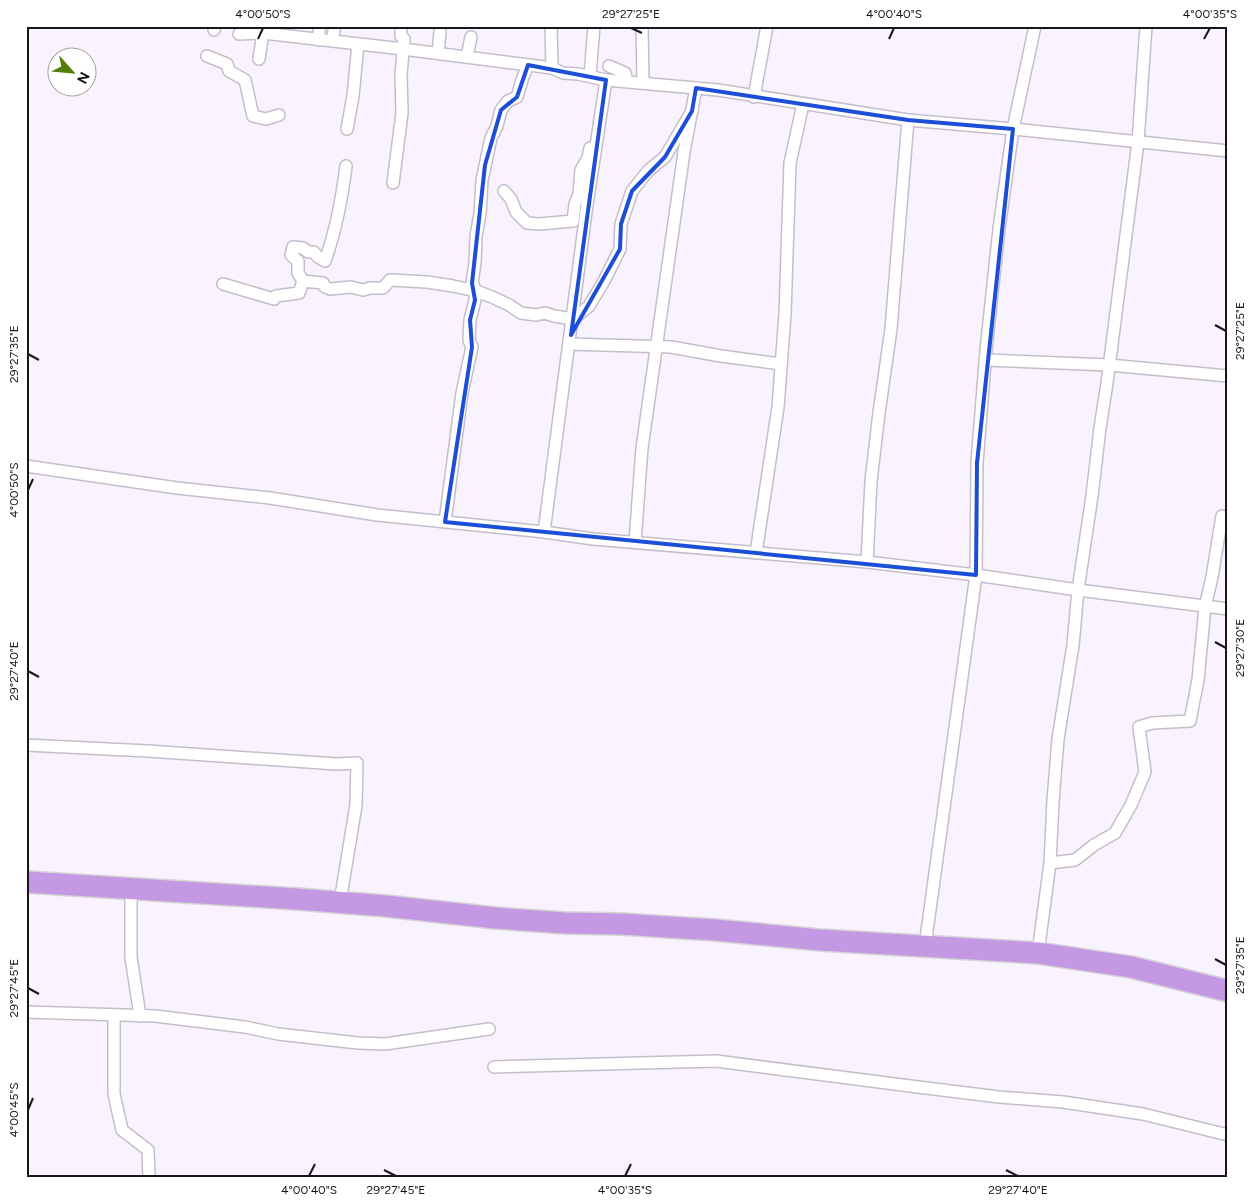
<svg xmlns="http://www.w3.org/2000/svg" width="1254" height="1203" viewBox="0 0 1254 1203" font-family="Figtree,sans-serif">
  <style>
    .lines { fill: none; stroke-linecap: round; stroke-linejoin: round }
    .street-casing { stroke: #c5beca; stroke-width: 14 }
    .highway-casing { stroke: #d6d5d6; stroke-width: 24 }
    .street { stroke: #fff; stroke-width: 11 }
    .highway { stroke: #c598e3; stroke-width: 21 }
    .marked { fill: none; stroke: #1d4ed8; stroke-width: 4; stroke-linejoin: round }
    .ticks { fill: none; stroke: #19161b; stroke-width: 2 }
    .neatline { fill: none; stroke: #19161b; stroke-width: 2 }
    .ticks-label { font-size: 12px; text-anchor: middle; fill: #19161b }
  </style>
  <rect width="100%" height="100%" fill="#f9f2ff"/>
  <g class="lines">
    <!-- street casing -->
    <g class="street-casing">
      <g id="street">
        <polyline points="551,26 552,68 563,73 578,74 606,80 718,90 908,120 1013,129 1035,26"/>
        <polyline points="642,26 643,82"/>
        <polyline points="214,30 215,26"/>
        <polyline points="239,34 263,33 403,49 552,68"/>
        <polyline points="319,40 319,32 320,26"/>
        <polyline points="332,41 335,26"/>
        <polyline points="438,53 440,32"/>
        <polyline points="207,56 227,64 229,71 245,80 253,116 266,119 279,115"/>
        <polyline points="467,57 471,37"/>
        <polyline points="259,59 263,33"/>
        <polyline points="609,66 625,73 627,81"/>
        <polyline points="590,76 594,26"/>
        <polyline points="754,97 767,26"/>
        <polyline points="347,129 353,96 358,44"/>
        <polyline points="393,183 402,113 401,75 404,39 401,36 401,26"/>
        <polyline points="504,191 511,199 516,212 527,223 539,224 573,221 575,204 579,194 581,170 588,158 590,148"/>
        <path d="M 303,281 L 298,273 L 298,261 L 291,255 L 293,247 L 303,248 L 308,252 L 314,252 L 318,257 L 325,261 C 336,230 342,198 346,166"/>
        <polyline points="223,284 274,299 276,296 299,293 303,281 323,283 325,287 330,289 351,287 363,290 370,288 383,288 390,280 427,282 453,286 476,291 492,297 509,305 521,313 536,315 545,313 554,316 573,319 589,306 604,281 620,249 621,224 632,191 648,171 665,157 692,111"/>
        <polyline points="569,344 671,347 721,356 781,364"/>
        <polyline points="986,360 1109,365 1228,376"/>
        <polyline points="26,466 177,488 270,498 377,515 544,532 593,539 867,562 976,575 1078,590 1228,609"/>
        <polyline points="445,522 462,393 472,347 469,340 470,320 475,300 476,291 472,283 475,263 476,236 480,214 482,180 491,138 497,126 501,110 508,101 517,97 523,77 528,65"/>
        <polyline points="544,532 586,212 606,80"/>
        <polyline points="635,542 642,448 684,152 696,88"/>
        <polyline points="756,553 778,407 785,314 790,163 803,104"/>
        <polyline points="867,562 871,481 879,413 891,329 908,120"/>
        <polyline points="26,745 148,751 336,764 357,763 356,805 340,902"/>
        <polyline points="1050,863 1075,860 1094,845 1115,833 1131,805 1145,772 1139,727 1152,723 1190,721 1198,680 1205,607 1212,577 1222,516 1228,519"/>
        <polyline points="131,889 131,957 140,1016"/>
        <polyline points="925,946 976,575 977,463 986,350 999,229 1013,129 1228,151"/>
        <polyline points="1038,953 1050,863 1053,801 1058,739 1073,645 1078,590 1092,496 1100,428 1107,383 1138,142 1146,26"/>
        <polyline points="26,1012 155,1016 245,1027 278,1034 358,1043 385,1044 489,1029"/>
        <polyline points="114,1015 114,1094 122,1130 148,1150 149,1177"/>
        <polyline points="494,1067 716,1061 918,1087 999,1097 1063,1102 1143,1114 1228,1135"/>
      </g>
    </g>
    <!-- highway casing -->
    <g class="highway-casing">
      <polyline id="highway" points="26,882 297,899 386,906 495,918 565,923 621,924 715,930 820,940 1038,953 1131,967 1228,991"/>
    </g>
    <!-- street -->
    <use href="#street" class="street"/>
    <!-- highway -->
    <use href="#highway" class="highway"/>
  </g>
  <!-- marked area -->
  <path class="marked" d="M 528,65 L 606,80 L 571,335 L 620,249 L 621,224 L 632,191 L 665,157 L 692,111 L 696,88 L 908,120 L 1013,129 L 977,463 L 976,575 L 445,522 L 472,347 L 470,320 L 475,300 L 472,283 L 485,165 L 501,110 L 517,97 Z"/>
  <!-- ticks -->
  <path class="ticks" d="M 631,28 L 642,33M 258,39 L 263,28M 889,39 L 894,28M 1204,39 L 1210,28M 1215,325 L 1226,331M 28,354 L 39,360M 28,490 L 33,479M 1215,642 L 1226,648M 28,671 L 39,677M 1215,959 L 1226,965M 28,988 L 39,994M 28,1110 L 33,1098M 384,1170 L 396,1176M 1006,1170 L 1018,1176M 309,1176 L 315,1164M 625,1176 L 631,1164"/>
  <!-- border -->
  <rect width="1254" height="1203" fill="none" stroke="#ffffff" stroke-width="55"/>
  <!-- north arrow -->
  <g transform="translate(72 72) rotate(117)"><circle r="24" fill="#ffffff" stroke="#a3a2a4"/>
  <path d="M0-4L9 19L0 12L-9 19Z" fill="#507f0b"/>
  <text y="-8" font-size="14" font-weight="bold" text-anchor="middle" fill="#19161b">N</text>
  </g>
  <rect x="28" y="28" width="1198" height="1148" class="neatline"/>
  <g class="ticks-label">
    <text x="263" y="18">4°00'50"S</text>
    <text x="631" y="18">29°27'25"E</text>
    <text x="894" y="18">4°00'40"S</text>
    <text x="1210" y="18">4°00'35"S</text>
    <text transform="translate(1240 331) rotate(-90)" y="4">29°27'25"E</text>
    <text transform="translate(14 354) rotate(-90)" y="4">29°27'35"E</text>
    <text transform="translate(14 490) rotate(-90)" y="4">4°00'50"S</text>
    <text transform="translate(1240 648) rotate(-90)" y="4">29°27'30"E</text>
    <text transform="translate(14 671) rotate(-90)" y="4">29°27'40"E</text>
    <text transform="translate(1240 965) rotate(-90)" y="4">29°27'35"E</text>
    <text transform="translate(14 988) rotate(-90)" y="4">29°27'45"E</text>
    <text transform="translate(14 1110) rotate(-90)" y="4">4°00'45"S</text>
    <text x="309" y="1194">4°00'40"S</text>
    <text x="396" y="1194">29°27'45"E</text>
    <text x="625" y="1194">4°00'35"S</text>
    <text x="1018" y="1194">29°27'40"E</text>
  </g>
</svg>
